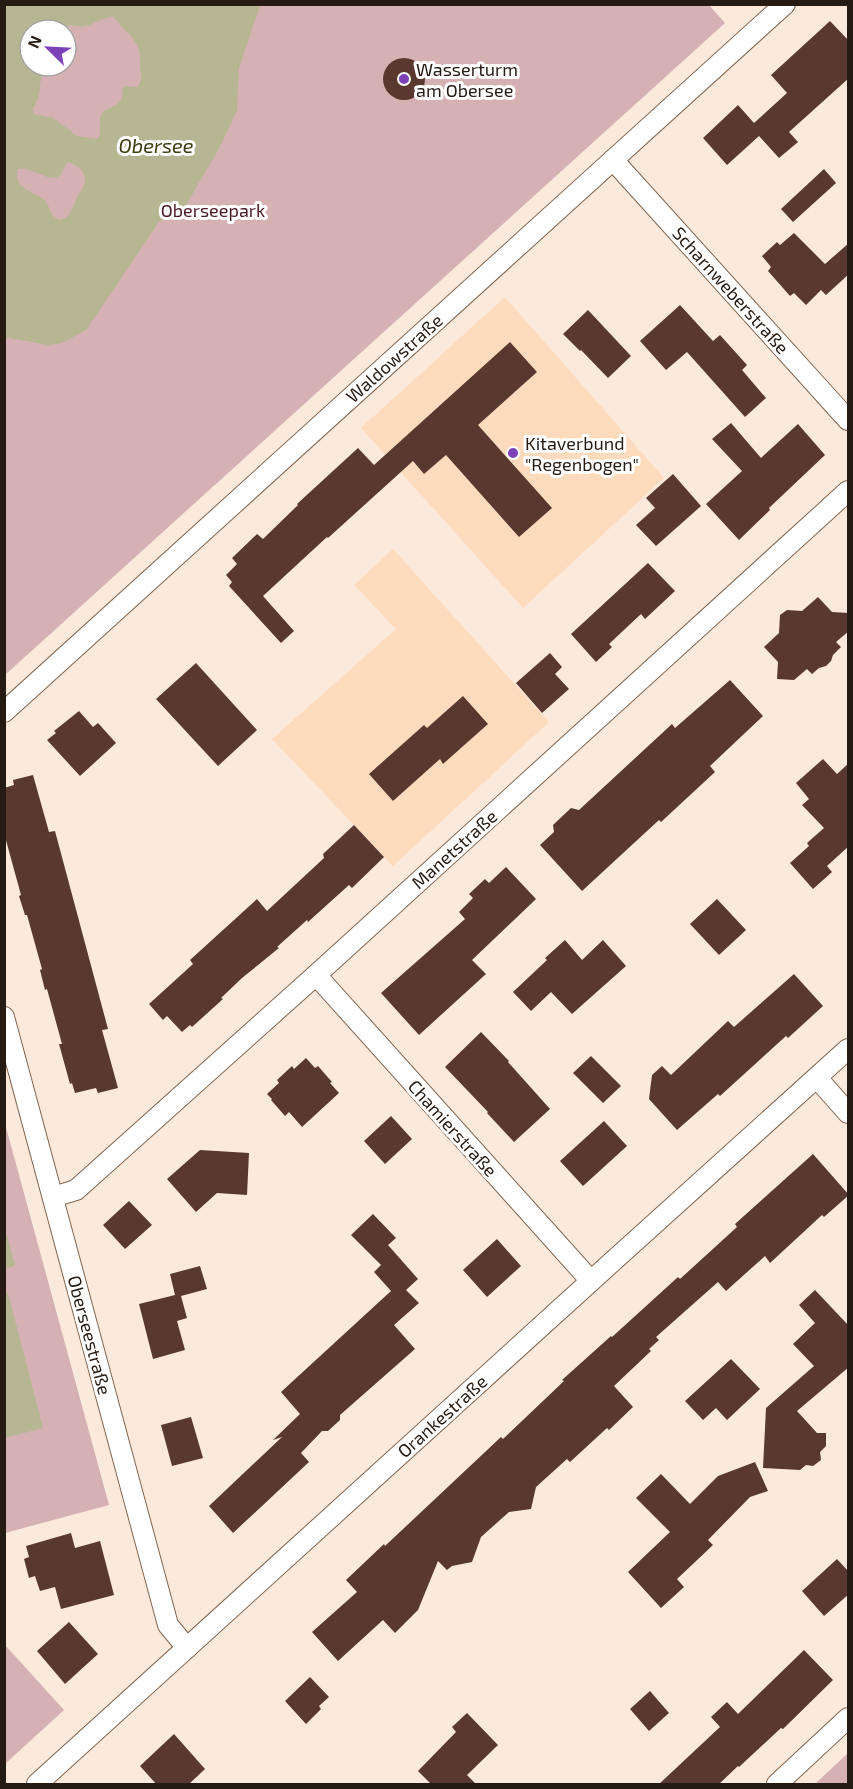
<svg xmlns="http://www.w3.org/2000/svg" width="853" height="1789" viewBox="0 0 853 1789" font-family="'Exo 2',sans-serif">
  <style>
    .built { fill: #ffdbbe }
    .green { fill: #d5b1b4; fill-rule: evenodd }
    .water { fill: #b6b692; fill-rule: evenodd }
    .building { fill: #59392f }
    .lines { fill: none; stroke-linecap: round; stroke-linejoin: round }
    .street-casing { stroke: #7f6550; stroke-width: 22 }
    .street { stroke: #fff; stroke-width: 20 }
    .poi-dot { fill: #7d42b8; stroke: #fff; stroke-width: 2 }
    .labels { text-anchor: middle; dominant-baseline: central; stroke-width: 6; stroke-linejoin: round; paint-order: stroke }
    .poi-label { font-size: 18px; fill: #261b13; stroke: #fff; text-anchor: start }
    .park-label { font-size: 18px; fill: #4c1820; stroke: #fff }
    .street-label { font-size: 18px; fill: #261b13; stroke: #fff }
    .water-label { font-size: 20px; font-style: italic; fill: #3d3c0f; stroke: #fff }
  </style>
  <rect width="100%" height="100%" fill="#fbe9db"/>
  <!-- built -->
  <g class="built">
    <polygon points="505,297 664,478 523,608 361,428"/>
    <polygon points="393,549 549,722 393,866 272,739 396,629 354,585"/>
  </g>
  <!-- green -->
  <g class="green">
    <path d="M 5,5 L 709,5 L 725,23 L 5,675 ZM 30,30 L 66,30 L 66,66 L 30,66 Z"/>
    <polygon points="4,1120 109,1505 5,1533 4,1533"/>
    <polygon points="5,1645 64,1710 5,1764 4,1764"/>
    <polygon points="848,1753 848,1784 815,1784"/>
  </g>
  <!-- water -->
  <g class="water">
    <path d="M 5,4 L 260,5 L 239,68 L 237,110 L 220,147 L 183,210 L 159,222 L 86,330 L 62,343 L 48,345 L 5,337 ZM 113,17 C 118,21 121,27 126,31 C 137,43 141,47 140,64 C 140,75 144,75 138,87 L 124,86 C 121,91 124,95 121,100 C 117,108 105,106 101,115 C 98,123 102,131 98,139 L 77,136 L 53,118 L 34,114 L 33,108 C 45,92 35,82 47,66 L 30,66 L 30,30 L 62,30 C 69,21 76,28 85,26 C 97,24 99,18 113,17 ZM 68,162 C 73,163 76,166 80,169 C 91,180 82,187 77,198 C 72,208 72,215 61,220 C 49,217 51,205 43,199 C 37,195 21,188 19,183 C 16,179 17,174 18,169 C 31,165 51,185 60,175 C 63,172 65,166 68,162 Z"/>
    <polygon points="5,1227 15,1266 5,1269 4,1269"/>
    <polygon points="8,1293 43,1428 5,1438 4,1294"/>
  </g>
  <!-- building -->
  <g class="building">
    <polygon points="830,21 849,41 849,78 789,132 798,142 779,158 759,136 727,165 703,138 738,105 754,123 787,93 771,75"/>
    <circle cx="404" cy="79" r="21"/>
    <polygon points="824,169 836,183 793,222 781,209"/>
    <polygon points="794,233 825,264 849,243 849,274 826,295 821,290 806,305 794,293 790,296 768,271 771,267 762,256 777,242 780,245"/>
    <polygon points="680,305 713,341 720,335 747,365 742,370 766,398 745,417 687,352 666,370 640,341"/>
    <polygon points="588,310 631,356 608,378 581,350 580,351 563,334"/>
    <polygon points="510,342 537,372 478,425 552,508 519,537 446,455 424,474 413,461 328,538 327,537 263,596 294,631 281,643 229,586 232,582 226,575 237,564 232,558 257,534 263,539 298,505 297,504 358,448 374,465"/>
    <polygon points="731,423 761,458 798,424 825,455 769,508 770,510 739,540 706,504 742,471 712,439"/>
    <polygon points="673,474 701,506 656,546 636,525 655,508 646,498"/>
    <polygon points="648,563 675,591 645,619 641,614 609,644 612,647 596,662 571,634"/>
    <polygon points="818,597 832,612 849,613 849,631 836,642 841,647 833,655 831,661 826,666 819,668 812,674 807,669 794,680 777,679 778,662 764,647 779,633 780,615 787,610 802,611"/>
    <polygon points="550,653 562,667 555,674 569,689 542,713 516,683"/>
    <polygon points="196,663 257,730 218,766 156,699"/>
    <polygon points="730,680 763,716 710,766 715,772 661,822 659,820 582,891 540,845 554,832 553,825 571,808 579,810 672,724 675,728"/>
    <polygon points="463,696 488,724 443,764 440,759 393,801 369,774 424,725 427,728"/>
    <polygon points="79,711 93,727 98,723 116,743 80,776 47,740 56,733 54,731"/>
    <polygon points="823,759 837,774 849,763 849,846 827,866 832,872 813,889 790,863 809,846 807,843 824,828 802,805 809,799 796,783"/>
    <polygon points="33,775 49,832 55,831 108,1029 102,1030 118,1088 98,1093 96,1088 75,1093 72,1083 70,1084 59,1044 62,1044 47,989 45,990 40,970 42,969 27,915 25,915 19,896 21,895 4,833 4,788 14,785 13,780"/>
    <polygon points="354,825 384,857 352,888 349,885 308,922 307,920 277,947 279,948 242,978 221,998 223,999 192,1027 190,1025 182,1032 167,1016 163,1020 149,1004 193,964 190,960 257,899 267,911 324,858 323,854"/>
    <polygon points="506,867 536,899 472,960 486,974 419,1035 381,993 465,919 459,912 473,898 469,894 485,879 489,883"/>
    <polygon points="717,899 746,930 719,955 690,924"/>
    <polygon points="565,940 582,960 603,940 626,966 572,1014 551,992 531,1011 513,992 547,960 545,958"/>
    <polygon points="794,974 823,1006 788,1038 786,1036 720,1096 718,1094 677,1130 649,1099 652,1075 662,1066 671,1075 728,1021 734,1027"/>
    <polygon points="481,1032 509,1061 508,1062 550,1109 514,1142 487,1113 488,1112 445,1067"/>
    <polygon points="591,1056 621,1086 603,1103 573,1073"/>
    <polygon points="306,1058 315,1068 318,1066 332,1082 330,1083 339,1093 302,1127 289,1112 285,1116 271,1100 272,1099 267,1094 279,1083 277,1080 292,1066 294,1069"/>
    <polygon points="391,1116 412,1139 385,1164 364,1141"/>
    <polygon points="604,1121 627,1146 583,1186 560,1161"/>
    <polygon points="200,1150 249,1153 247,1195 217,1193 196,1212 167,1179"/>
    <polygon points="813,1154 849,1195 824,1217 822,1215 770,1263 765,1256 726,1291 718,1282 656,1337 659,1340 649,1349 651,1351 614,1386 633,1407 609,1430 607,1428 570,1462 567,1459 536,1487 531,1509 509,1512 481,1537 472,1562 452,1566 447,1570 438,1561 418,1610 395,1633 383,1620 338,1661 312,1632 357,1592 346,1580 384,1544 385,1546 501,1437 503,1439 564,1381 562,1380 611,1336 612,1337 678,1277 680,1279 737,1227 735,1224"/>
    <polygon points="129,1201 152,1225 125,1249 103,1225"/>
    <polygon points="373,1214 396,1238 388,1245 418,1279 406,1290 419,1303 394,1325 415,1349 340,1415 340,1420 328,1431 322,1431 301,1453 309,1462 233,1533 209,1506 282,1437 273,1440 300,1414 281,1392 391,1291 374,1272 381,1265 351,1235"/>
    <polygon points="497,1239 521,1266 487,1297 463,1270"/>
    <polygon points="200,1266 207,1289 181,1296 187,1318 177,1321 185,1350 153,1359 139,1304 175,1295 170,1274"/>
    <polygon points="815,1290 849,1326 849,1367 797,1411 817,1433 826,1433 826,1446 820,1452 821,1460 813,1466 806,1465 800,1470 763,1468 766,1408 814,1366 793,1344 815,1323 799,1305"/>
    <polygon points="731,1359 760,1389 727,1420 716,1408 703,1420 685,1401"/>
    <polygon points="191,1417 203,1458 172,1466 161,1425"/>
    <polygon points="755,1462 768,1491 750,1497 708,1540 713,1545 677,1579 684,1587 661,1608 628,1572 670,1532 636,1498 661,1474 690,1504 718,1476"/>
    <polygon points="71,1533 75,1548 100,1541 114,1595 61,1609 55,1587 40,1591 35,1576 29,1578 24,1559 29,1557 26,1546"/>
    <polygon points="837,1559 849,1572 849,1594 824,1616 802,1591"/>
    <polygon points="69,1622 98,1654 65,1684 37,1651"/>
    <polygon points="804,1650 833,1680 783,1729 781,1728 739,1767 738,1766 718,1785 658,1785 720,1727 711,1717 727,1702 738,1714"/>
    <polygon points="310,1677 329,1697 319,1706 321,1709 306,1724 285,1701"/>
    <polygon points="650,1691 669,1713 649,1731 630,1709"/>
    <polygon points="467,1713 498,1745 467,1775 477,1785 432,1785 418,1771 456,1732 452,1727"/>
    <polygon points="174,1734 205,1769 188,1785 157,1785 140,1766"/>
  </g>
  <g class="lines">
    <!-- street casing -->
    <g class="street-casing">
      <g id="street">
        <polyline points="613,160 848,420"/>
        <polyline points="4,712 785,4"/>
        <polyline points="316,975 591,1281"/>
        <polyline points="4,1017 168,1625 187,1648"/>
        <polyline points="817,1078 848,1113"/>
        <polyline points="53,1197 76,1190 316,975 848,491"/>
        <polyline points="37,1784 591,1281 848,1049"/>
        <polyline points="777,1784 848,1718"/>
      </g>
    </g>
    <!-- street -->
    <use href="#street" class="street"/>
  </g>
  <!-- markers -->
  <g class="poi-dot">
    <circle cx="404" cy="79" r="6"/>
    <circle cx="513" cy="453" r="6"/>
  </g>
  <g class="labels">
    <!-- poi labels -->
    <g class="poi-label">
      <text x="416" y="69">Wasserturm<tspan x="416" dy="21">am Obersee</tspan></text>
      <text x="525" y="443">Kitaverbund<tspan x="525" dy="21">"Regenbogen"</tspan></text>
    </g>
    <!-- park labels -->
    <g class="park-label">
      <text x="213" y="210">Oberseepark</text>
    </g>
    <!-- street labels -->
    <g class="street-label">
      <text transform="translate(731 290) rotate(48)">Scharnweberstraße</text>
      <text transform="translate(394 358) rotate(-42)">Waldowstraße</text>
      <text transform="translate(454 849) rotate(-42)">Manetstraße</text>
      <text transform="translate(453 1128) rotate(48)">Chamierstraße</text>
      <text transform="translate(90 1335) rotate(75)">Oberseestraße</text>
      <text transform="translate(442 1416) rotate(-42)">Orankestraße</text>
    </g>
    <!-- water labels -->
    <g class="water-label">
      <text x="156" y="145">Obersee</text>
    </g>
  </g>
  <!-- border -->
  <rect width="853" height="1789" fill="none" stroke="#261b13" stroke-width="12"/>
  <!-- north arrow -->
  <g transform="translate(48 48) rotate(294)"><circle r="28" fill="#ffffff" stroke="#a8a4a1" stroke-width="1.5"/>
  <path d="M0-4.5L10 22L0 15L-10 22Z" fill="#7d42b8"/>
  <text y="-9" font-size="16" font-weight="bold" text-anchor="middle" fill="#261b13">N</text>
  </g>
</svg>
